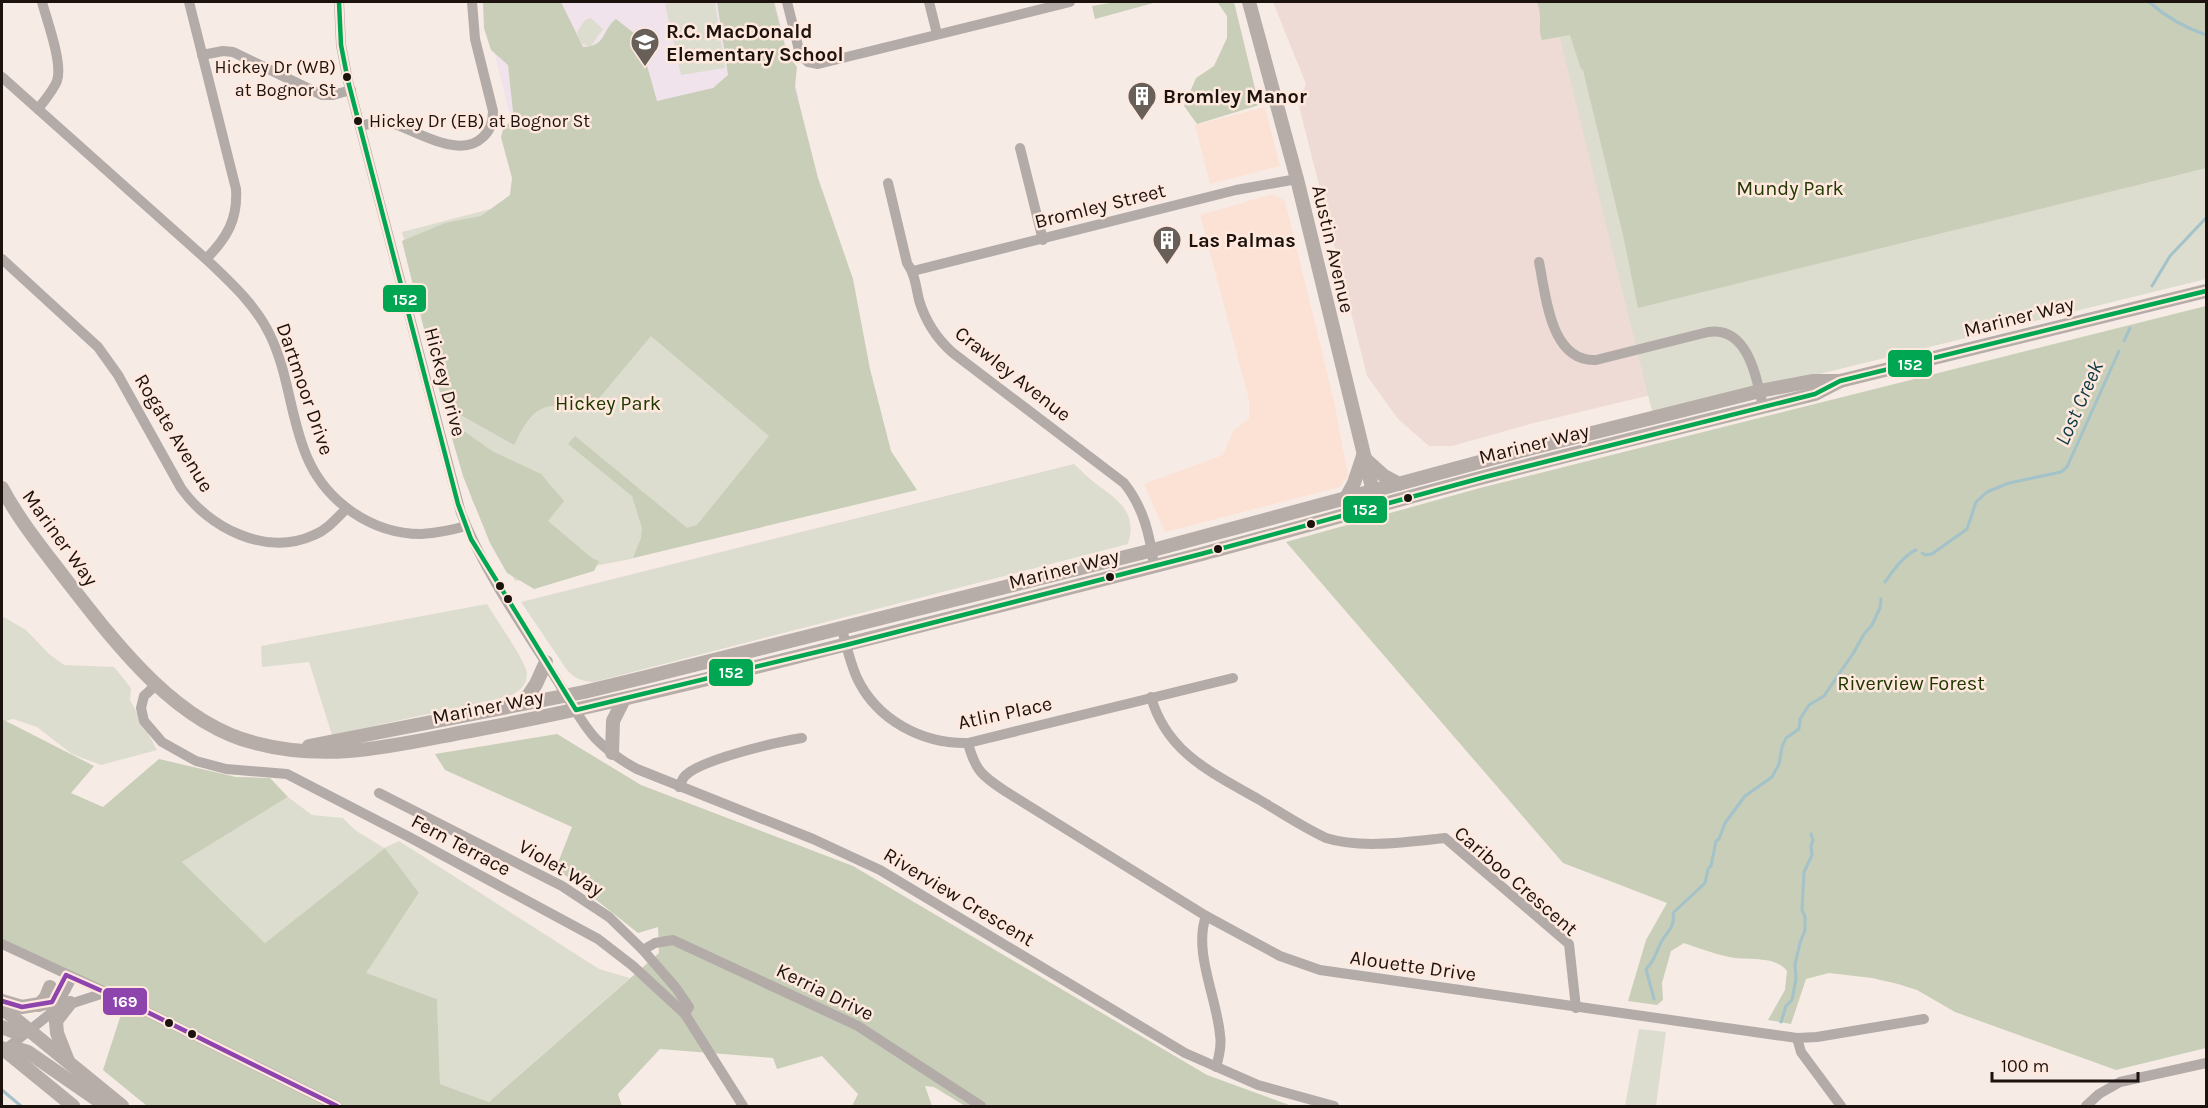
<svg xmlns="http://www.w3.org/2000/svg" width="2208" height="1108" viewBox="0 0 2208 1108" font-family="Karla,sans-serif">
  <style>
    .built { fill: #fbe2d5 }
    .industrial { fill: #eedbd5 }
    .education { fill: #f1e3eb }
    .green { fill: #dcddce }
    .forest { fill: #c8ceb7 }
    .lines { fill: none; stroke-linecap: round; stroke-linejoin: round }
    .stream { stroke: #a4c2ca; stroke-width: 3 }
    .minor { stroke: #b3aba8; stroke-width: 10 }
    .major { stroke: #b6ada9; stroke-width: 14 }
    .bus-1-casing { stroke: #ffe8dd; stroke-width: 9 }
    .bus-2-casing { stroke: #ffe8dd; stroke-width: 9 }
    .bus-1 { stroke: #00a651; stroke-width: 4.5 }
    .bus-2 { stroke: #8e44ad; stroke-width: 4.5 }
    .bus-dot { fill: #1c130e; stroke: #ffe8dd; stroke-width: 2 }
    .labels { text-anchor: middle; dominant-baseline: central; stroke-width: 5; stroke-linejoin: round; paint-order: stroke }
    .bus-label { font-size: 18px; fill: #1c130e; stroke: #ffe8dd; text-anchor: end }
    .poi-label { font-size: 20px; font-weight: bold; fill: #1c130e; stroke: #ffe8dd; text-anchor: start }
    .park-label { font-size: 20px; fill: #203800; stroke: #ffe8dd }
    .street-label { font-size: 20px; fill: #1c130e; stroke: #ffe8dd }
    .water-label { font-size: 21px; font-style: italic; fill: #0d3b46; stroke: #ffe8dd }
    .line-badge { stroke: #ffe8dd; stroke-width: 2 }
    .badge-label { font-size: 16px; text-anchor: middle; font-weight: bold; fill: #fff }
  </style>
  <rect width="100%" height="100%" fill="#f7ebe5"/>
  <!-- built -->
  <g class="built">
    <polygon points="1265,107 1280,166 1210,184 1195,125"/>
    <polygon points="1273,194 1285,201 1334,401 1348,476 1340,487 1165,532 1144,484 1223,455 1233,431 1249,419 1249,400 1200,215"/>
  </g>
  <!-- industrial -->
  <polygon class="industrial" points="1273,2 1537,2 1542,13 1539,23 1568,34 1659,393 1534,423 1452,446 1429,446 1398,419 1367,376 1298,102 1306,84"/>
  <!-- education -->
  <polygon class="education" points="486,2 775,2 799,98 523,167 488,28"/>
  <!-- green -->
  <g class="green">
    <polygon points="677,2 715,2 725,68 681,75 665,4"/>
    <polygon points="1551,2 2206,2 2206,279 1653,415"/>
    <polygon points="591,18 603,29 590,47 581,43 577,32 585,20"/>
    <polygon points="595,182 840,507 626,560 515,581 472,500 402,232"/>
    <path d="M 1074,464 C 1082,471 1090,480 1099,486 C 1121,502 1137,514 1128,544 L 594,682 C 582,681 575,679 567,670 L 521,602 Z"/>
    <path d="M 487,604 C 495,618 526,661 527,674 C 527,687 516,694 506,697 L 332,735 L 309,662 L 262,667 L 261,646 Z"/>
    <polygon points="2,616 26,630 49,654 64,665 114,667 131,688 130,700 157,750 101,765 72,754 37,727 13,719 2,722"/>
    <polygon points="288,797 312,815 343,818 355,830 384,848 399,841 599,969 630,978 489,1102 440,1084 437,999 365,973 419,894 385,848 265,943 182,862"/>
    <polygon points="1639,1029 1666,1032 1656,1106 1625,1106"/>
  </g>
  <!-- forest -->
  <g class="forest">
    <path d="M 483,2 L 561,2 L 583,47 C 607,46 601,31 616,19 L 639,37 L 657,101 L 713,88 L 728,75 L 717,2 L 774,2 L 787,54 L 797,67 L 795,87 L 818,178 L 853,279 L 870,369 L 891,451 L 917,490 L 633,558 L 641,538 L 642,528 L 632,496 L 568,444 L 575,436 L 687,528 L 697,525 L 769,436 L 651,336 L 590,409 C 580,413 577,409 567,407 C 536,400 526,421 514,445 L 443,405 L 402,241 L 445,223 L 481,216 L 510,195 L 512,178 L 501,137 L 504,126 L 514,121 L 508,65 L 491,50 L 484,28 Z"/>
    <polygon points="1116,2 1157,2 1095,19 1092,6"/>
    <polygon points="1211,2 1234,2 1259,105 1197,124 1184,106 1196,78 1214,66 1227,38 1227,16 1218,3"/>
    <path d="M 1537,2 L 2206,2 L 2206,168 L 1638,308 L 1623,235 L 1583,70 L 1581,69 L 1570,35 L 1542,40 C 1537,26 1543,16 1537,2 Z"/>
    <path d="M 2206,306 L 2206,1048 L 2116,1070 L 1955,1012 L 1917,990 L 1898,984 L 1872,978 L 1829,973 L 1806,979 L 1791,1024 L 1768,1020 L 1785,990 L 1787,971 C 1775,955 1748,961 1729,957 C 1714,954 1699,948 1684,943 L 1671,951 L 1662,983 L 1663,1000 L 1657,1005 L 1628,1001 L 1646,940 L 1667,903 L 1563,863 L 1286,542 L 1480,488 Z"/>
    <polygon points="454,424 492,451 541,474 564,501 548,521 592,558 599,561 594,571 534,589 507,573 490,543 463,476 450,431 450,425"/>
    <polygon points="2,719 94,766 71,793 103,807 159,759 236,777 270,778 288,797 182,862 265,943 385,848 419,893 366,973 437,999 440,1084 489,1102 659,953 658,927 638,933 556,868 572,827 445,770 435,754 557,734 641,785 853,866 1207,1075 1292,1106 965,1106 934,1087 925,1086 932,1106 852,1106 858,1094 822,1056 777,1069 773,1058 660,1049 618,1094 622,1106 147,1106 103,1070 126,999 2,939"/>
  </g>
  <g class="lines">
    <!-- stream -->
    <g class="stream">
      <path d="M 2149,2 C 2165,16 2186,28 2206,35"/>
      <polyline points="2152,286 2170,256 2206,218"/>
      <polyline points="2124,341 2130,328"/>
      <polyline points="1922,553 1925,555 1932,554 1967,529 1976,502 1987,492 2009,483 2061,472 2067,467 2119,351"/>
      <path d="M 1885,582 C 1893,571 1904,555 1916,550"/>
      <path d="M 1654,999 L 1646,969 C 1656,960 1656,950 1663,939 C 1669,930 1675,926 1673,913 L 1705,883 L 1708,869 L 1711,866 L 1716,841 L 1719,839 L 1725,823 L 1745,796 L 1772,777 L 1779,764 L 1782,747 L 1786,738 L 1799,729 L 1800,719 L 1809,705 L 1824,696 L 1854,652 L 1864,634 L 1872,625 L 1880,608 L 1881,599"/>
      <polyline points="1781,1022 1786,1006 1792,1000 1796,979 1795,964 1800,943 1805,930 1805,917 1802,910 1804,872 1812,855 1811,846 1813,840 1811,834"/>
      <polyline points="2,1090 21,1106"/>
    </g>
    <!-- minor -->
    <g class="minor">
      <path d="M 189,2 L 236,189 C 238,219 227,238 206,259"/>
      <path d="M 339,2 L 341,45 L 348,81 L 461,513 C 484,571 522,625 555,677 C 568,697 580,722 596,739 C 608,751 622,761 637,769 L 813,839 L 880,870 L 1185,1053 L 1258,1085 L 1334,1106"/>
      <polyline points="787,2 800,54 808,62 818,64 1070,2"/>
      <polyline points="929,2 937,34"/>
      <polyline points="202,55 223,51 233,52 322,95 333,95 351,90"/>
      <path d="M 2,77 L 206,259 C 230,282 256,305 270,335 C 289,374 290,418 307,457 C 326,502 372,534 421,534 C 437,533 452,530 466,526"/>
      <path d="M 38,109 C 44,101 53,91 57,81 C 63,63 47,21 42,2"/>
      <path d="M 360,126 L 382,121 L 390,122 C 416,131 460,160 483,137 C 491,130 493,121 493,111 L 475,39 L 472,2"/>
      <polyline points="1020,148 1043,240"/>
      <path d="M 888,183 L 907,263 C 915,274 916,287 919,300 C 925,320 937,339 953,353 L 1124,483 C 1144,508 1150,536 1154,566"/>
      <path d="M 2,259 L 98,347 L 118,375 L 181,488 C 209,528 266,557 314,535 C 327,530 336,519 346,509"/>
      <path d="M 1539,262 C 1546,295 1550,362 1596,360 L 1708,332 C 1748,326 1757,378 1763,407"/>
      <polyline points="913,271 1236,190 1297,179"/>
      <path d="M 842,629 C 846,645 850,662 857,678 C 877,720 922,744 968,743 L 1233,678"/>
      <polyline points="157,684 144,696 141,708 144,721 162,742 196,761 226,769 287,774 409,837 598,939 633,966 685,1014 743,1106"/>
      <path d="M 1151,697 C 1167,753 1211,772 1258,799 C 1280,812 1302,827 1326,838 C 1361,849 1408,842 1445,838 L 1569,944 L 1576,1008"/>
      <path d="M 968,743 C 975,770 982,776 1005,791 L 1206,916 L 1280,956 L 1320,970 L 1797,1038 L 1817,1037 L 1924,1019"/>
      <path d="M 679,787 C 681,783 683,777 686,775 C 703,759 777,742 802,738"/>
      <polyline points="379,793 562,886 609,917 643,950 676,988 689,1007 685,1014"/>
      <path d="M 1206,916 C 1193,952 1217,998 1220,1035 C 1222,1046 1219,1057 1216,1067"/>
      <polyline points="2,944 129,1003 337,1106"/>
      <polyline points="643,950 655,943 673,940 858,1026 981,1106"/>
      <polyline points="64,1006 104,993"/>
      <polyline points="1797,1038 1801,1052 1841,1106"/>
      <polyline points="2,1052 55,1010 72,978"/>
      <polyline points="2086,1106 2099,1094 2120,1082 2206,1063"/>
    </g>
    <!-- major -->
    <g class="major">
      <polyline points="1249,2 1297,179 1375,500"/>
      <polyline points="1364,458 1384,476 1399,484"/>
      <path d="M 2,488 C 19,520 42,548 64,577 C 113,640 174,723 255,743 C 331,763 395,745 470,731 C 568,713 664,690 760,666 C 907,629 1055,592 1202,554 C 1297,529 1392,501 1488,476 C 1597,447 1706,421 1815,394 L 1840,381"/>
      <polyline points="1346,498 1354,483 1363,456"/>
      <polyline points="524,702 536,684 546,662"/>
      <polyline points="309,746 584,692 646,677 1153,550 1532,448 1760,391 1812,381 1840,381 2206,291"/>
      <polyline points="612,753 613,721 624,699"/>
      <polyline points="2,1001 22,1007 52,1002"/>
      <polyline points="39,1005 46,997 50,987"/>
      <polyline points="2,1008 122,1106"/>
      <polyline points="55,1010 57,1033 68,1061"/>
      <polyline points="56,1021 70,1003"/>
      <polyline points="2,1027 12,1031 28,1030"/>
      <polyline points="2,1048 73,1106"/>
      <polyline points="4,1050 18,1049 28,1052 106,1106"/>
    </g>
    <!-- bus-1 casing -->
    <g class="bus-1-casing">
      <polyline id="bus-1" points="339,2 341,45 348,81 458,504 471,539 576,710 846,645 1201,554 1485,477 1815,394 1840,381 2206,291"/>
    </g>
    <!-- bus-2 casing -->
    <g class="bus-2-casing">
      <polyline id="bus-2" points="2,1001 22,1007 52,1002 66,975 129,1003 337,1106"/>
    </g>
    <!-- bus-1 -->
    <use href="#bus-1" class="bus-1"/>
    <!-- bus-2 -->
    <use href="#bus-2" class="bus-2"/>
  </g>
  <!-- icons -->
  <defs>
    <g id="school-pin" transform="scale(1.5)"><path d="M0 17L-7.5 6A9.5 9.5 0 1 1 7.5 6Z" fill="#695f59" stroke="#ffe8dd"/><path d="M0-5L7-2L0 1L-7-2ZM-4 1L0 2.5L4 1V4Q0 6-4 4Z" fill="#fff"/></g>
    <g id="building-pin" transform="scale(1.5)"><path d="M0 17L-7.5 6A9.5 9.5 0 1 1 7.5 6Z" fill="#695f59" stroke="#ffe8dd"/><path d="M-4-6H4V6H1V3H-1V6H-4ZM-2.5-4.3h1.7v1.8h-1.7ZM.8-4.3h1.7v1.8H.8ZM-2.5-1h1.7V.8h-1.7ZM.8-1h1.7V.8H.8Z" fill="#fff"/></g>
  </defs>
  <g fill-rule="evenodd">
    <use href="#school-pin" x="645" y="42"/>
    <use href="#building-pin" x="1142" y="96"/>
    <use href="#building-pin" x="1167" y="240"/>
  </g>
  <!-- markers -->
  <g class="bus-dot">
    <circle cx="347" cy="77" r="5"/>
    <circle cx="358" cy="121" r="5"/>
    <circle cx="1408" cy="498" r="5"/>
    <circle cx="1311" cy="524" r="5"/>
    <circle cx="1218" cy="549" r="5"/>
    <circle cx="1110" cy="577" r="5"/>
    <circle cx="500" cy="586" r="5"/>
    <circle cx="508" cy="599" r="5"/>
    <circle cx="169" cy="1023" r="5"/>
    <circle cx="192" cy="1034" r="5"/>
  </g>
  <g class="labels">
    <!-- bus labels -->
    <g class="bus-label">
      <text x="336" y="67">Hickey Dr (WB)<tspan x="336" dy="23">at Bognor St</tspan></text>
      <text x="369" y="121" text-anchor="start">Hickey Dr (EB) at Bognor St</text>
    </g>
    <!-- poi labels -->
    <g class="poi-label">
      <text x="666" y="31">R.C. MacDonald<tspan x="666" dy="23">Elementary School</tspan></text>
      <text x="1163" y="96">Bromley Manor</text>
      <text x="1188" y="240">Las Palmas</text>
    </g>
    <!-- park labels -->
    <g class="park-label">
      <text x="1790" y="188">Mundy Park</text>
      <text x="608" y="403">Hickey Park</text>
      <text x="1911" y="683">Riverview Forest</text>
    </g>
    <!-- street labels -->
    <g class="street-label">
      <text transform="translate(1100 206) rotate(-14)">Bromley Street</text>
      <text transform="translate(1333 249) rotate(77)">Austin Avenue</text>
      <text transform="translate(2019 317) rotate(-14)">Mariner Way</text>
      <text transform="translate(1013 374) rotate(38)">Crawley Avenue</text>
      <text transform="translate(445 382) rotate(75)">Hickey Drive</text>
      <text transform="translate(305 389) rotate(71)">Dartmoor Drive</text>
      <text transform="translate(174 433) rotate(59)">Rogate Avenue</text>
      <text transform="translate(1534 444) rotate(-14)">Mariner Way</text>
      <text transform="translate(60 538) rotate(54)">Mariner Way</text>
      <text transform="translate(1064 569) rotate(-14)">Mariner Way</text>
      <text transform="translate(488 707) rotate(-11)">Mariner Way</text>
      <text transform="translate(1005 713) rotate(-12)">Atlin Place</text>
      <text transform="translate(461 845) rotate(28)">Fern Terrace</text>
      <text transform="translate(561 868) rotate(30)">Violet Way</text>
      <text transform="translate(1516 881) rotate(41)">Cariboo Crescent</text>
      <text transform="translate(959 897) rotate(31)">Riverview Crescent</text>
      <text transform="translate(1413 966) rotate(8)">Alouette Drive</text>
      <text transform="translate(825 992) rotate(26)">Kerria Drive</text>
    </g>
    <!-- water labels -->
    <g class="water-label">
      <text transform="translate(2079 403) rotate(-66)">Lost Creek</text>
    </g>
  </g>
  <g class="line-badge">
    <rect x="382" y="284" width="45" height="29" rx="6" fill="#00a651"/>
    <rect x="1887" y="349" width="46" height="29" rx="6" fill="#00a651"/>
    <rect x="1342" y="495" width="46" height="29" rx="6" fill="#00a651"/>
    <rect x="708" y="658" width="46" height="29" rx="6" fill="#00a651"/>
    <rect x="102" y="987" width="46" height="29" rx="6" fill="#8e44ad"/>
  </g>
  <g class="badge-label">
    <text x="405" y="305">152</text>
    <text x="1910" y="370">152</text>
    <text x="1365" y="515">152</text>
    <text x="731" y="678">152</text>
    <text x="125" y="1007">169</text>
  </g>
  <!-- border -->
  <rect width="2208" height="1108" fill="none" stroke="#1c130e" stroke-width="6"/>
  <!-- scale -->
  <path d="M1992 1072v9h146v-9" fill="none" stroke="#1c130e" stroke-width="3"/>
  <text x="2001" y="1072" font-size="18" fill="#1c130e" stroke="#ffe8dd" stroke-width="4.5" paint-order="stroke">100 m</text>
</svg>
